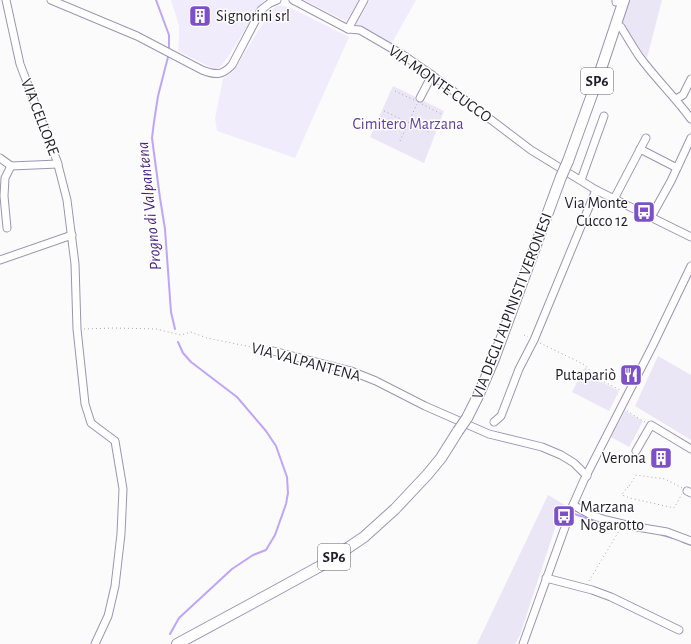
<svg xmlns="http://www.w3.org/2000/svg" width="691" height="644" viewBox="0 0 691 644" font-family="'Alegreya Sans',sans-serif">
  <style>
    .built { fill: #f0ecfc }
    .green { fill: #eae6f5 }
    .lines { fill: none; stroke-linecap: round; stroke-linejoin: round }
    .stream { stroke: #bea5fa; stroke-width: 2 }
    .minor-casing { stroke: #9c94b3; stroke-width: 9 }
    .highway-casing { stroke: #9c94b3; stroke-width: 12 }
    .path { stroke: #a8a7ab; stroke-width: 1; stroke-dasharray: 1 3; stroke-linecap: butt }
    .minor { stroke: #fff; stroke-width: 7 }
    .highway { stroke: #fff; stroke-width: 10 }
    .highway-bridge-casing { stroke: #9c94b3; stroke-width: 12; stroke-linecap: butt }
    .highway-bridge { stroke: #fff; stroke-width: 10 }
    .labels { text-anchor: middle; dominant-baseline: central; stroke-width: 3; stroke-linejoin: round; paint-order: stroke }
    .shield { fill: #fff; stroke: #636169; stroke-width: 1 }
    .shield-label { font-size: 15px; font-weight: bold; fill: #201d29 }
    .poi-label { font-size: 16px; fill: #201d29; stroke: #fff; text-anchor: end }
    .street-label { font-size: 16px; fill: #201d29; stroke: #fff }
    .park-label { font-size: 16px; fill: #613d9e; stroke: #fff }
    .water-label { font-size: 17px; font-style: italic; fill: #461e7e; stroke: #fff }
  </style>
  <rect width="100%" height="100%" fill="#fbfbfb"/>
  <!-- built -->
  <g class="built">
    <polygon points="171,0 264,0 260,5 230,54 221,66 216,69 210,67 178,51 179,37 179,26 176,16"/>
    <polygon points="304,0 359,0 346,21"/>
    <polygon points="370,0 416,0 389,48 355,27"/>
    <polygon points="276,6 283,6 291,8 349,37 295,158 217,131 215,118 223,79 229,75 234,70 270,12"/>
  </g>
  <!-- green -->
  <g class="green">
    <polygon points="629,0 662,0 647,58 628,34 622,25"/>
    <polygon points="393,86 444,111 424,163 370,137"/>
    <polygon points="658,356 691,375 691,440 635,406"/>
    <polygon points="585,367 595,378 619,391 609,411 572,392"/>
    <polygon points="625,411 643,421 629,447 611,437"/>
    <polygon points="548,495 565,505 556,525 520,635 515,644 477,644"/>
  </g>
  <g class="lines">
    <!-- stream -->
    <g class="stream">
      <polyline points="156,0 169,35 169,49"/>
      <polyline points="168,57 158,96 154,122 152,138 160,198 165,229 171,312 175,329"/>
      <polyline points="572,513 602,524 619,526"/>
      <polyline points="662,535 673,538"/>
      <polyline points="683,542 691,545"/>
      <polyline points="170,634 179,618 232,569 253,555 266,550 275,535 286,504 288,493 287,477 276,446 266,431 237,397 191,362 183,353 178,342"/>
    </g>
    <!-- minor casing -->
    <g class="minor-casing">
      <g id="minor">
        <polyline points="6,0 20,64 57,161 67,200 75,264 77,329 85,404 91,423 115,441 123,489 121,534 115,586 108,616 95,644"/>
        <path d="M 51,0 L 137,36 L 202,70 C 215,75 222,76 232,65 L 261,10 L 270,3 L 277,0"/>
        <polyline points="293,0 348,29 360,30 403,55 432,75 531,150 596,190 691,237"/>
        <polyline points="616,2 616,0"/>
        <path d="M 621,27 C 627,37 633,47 639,56 C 655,78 675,97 691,119"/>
        <polyline points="348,29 364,0"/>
        <polyline points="420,98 432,75"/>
        <polyline points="676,99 683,95 691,79"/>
        <polyline points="640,149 677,168"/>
        <polyline points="0,158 11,166 58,164"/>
        <polyline points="581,180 604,116"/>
        <polyline points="614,199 646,138"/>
        <polyline points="651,217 671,181 691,138"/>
        <polyline points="7,228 4,196 5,178 11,166"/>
        <polyline points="0,260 72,235"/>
        <polyline points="273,351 351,371 376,381 425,406 489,434 542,447 561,455 574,463 587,476"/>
        <polyline points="494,422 501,416 519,369 534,340 596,190"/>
        <polyline points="636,451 651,425 691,449"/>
        <polyline points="687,491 691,493"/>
        <polyline points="573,505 591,515 606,520 631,526 667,532 691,541"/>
        <polyline points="546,578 592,590 611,597 679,630"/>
        <polyline points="523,644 573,505 584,480 653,345 691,266"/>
      </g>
    </g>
    <!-- highway casing -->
    <g class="highway-casing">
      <g id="highway">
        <polyline points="568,161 598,78 624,0"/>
        <polyline points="467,418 478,396 494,359 561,177"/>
        <polyline points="177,644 273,592 324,564 364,537 395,509 427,475 441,458 458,431"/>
      </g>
    </g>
    <!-- path -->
    <g class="path">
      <polyline points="395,91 414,100"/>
      <polyline points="422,104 441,114"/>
      <polyline points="384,111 429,132"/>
      <polyline points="400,141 417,104"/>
      <polyline points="84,329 114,328 156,329 181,335 191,332 207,338 266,350"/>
      <polyline points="524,335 528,337"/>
      <polyline points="540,343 585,365 597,378 622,391"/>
      <polyline points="627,411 645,422"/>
      <polyline points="682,488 665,479 636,475 628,488 627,487 622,495 630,498 674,508 682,494"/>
      <polyline points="589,581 619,531"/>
    </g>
    <!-- minor -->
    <use href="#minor" class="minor"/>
    <!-- highway -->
    <use href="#highway" class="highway"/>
    <!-- highway-bridge casing -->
    <g class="highway-bridge-casing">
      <g id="highway-bridge">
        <polyline points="561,177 568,161"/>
        <polyline points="458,431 467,418"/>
      </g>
    </g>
    <!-- highway-bridge -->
    <use href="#highway-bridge" class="highway-bridge"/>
  </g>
  <!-- icons -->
  <defs>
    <g id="building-square" transform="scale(1.15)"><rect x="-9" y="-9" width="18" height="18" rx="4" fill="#7d50c9" stroke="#fff"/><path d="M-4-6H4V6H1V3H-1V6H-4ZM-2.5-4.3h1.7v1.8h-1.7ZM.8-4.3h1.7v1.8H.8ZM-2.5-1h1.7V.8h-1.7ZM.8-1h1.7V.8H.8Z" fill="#fff"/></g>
    <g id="bus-square" transform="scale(1.15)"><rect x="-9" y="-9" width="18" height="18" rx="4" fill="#7d50c9" stroke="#fff"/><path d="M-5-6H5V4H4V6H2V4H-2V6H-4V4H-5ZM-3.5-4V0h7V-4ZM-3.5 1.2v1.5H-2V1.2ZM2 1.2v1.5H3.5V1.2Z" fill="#fff"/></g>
    <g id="restaurant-square" transform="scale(1.15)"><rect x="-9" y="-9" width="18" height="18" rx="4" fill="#7d50c9" stroke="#fff"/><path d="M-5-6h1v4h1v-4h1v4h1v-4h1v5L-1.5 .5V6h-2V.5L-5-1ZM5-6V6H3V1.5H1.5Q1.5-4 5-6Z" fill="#fff"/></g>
  </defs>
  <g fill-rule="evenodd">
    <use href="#building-square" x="200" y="16"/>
    <use href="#bus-square" x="644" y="212"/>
    <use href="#restaurant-square" x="631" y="375"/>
    <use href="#building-square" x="661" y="458"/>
    <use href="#bus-square" x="564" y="516"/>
  </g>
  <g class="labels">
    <!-- shield labels -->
    <g class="shield">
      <rect x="581" y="68" width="32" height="26" rx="3"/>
      <rect x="318" y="544" width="32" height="26" rx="3"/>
    </g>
    <g class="shield-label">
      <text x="597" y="81">SP6</text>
      <text x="334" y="557">SP6</text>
    </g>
    <!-- poi labels -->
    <g class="poi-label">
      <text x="216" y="16" text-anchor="start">Signorini srl</text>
      <text x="628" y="203">Via Monte<tspan x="628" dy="18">Cucco 12</tspan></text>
      <text x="616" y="375">Putapariò</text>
      <text x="646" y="458">Verona</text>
      <text x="580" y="507" text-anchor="start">Marzana<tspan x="580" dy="18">Nogarotto</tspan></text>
    </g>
    <!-- street labels -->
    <g class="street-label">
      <text transform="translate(440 84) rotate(35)">VIA MONTE CUCCO</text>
      <text transform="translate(40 117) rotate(69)">VIA CELLORE</text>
      <text transform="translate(512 306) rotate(-69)">VIA DEGLI ALPINISTI VERONESI</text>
      <text transform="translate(306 362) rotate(15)">VIA VALPANTENA</text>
    </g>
    <!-- park labels -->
    <g class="park-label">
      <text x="408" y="124">Cimitero Marzana</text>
    </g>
    <!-- water labels -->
    <g class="water-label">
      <text transform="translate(149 206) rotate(-96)">Progno di Valpantena</text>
    </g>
  </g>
</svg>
